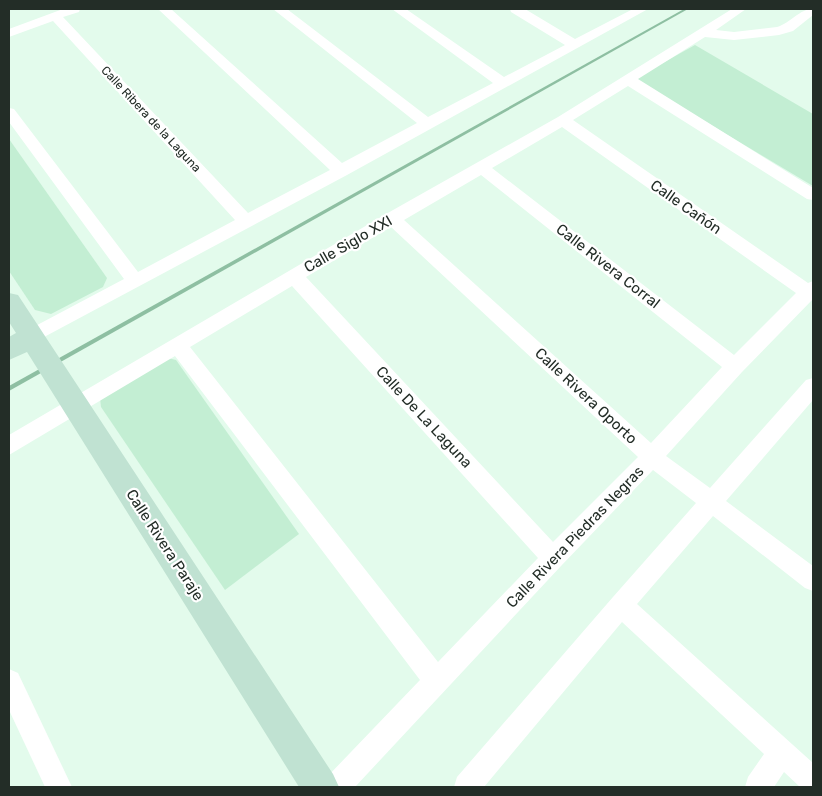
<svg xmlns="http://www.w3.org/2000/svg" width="822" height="796" viewBox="0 0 822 796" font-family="Rubik,sans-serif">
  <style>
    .green { fill: #c3eed3 }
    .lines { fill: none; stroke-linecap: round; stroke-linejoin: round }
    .stream { fill: #8ebfa2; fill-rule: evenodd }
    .street { fill: #fff; fill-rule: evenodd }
    .secondary { fill: #c0e2d2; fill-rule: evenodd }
    .labels { text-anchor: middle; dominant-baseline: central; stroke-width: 4.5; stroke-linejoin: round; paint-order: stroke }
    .far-street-label { font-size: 12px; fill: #232d27; stroke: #fff }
    .street-label { font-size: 15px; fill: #232d27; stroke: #fff }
  </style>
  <rect width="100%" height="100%" fill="#e3fbec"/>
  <!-- green -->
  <g class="green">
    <polygon points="695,45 813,114 813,186 634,79"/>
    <polygon points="9,139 107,278 103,287 51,314 35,310 9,271"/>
    <polygon points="168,358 176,360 299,534 225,590 101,407 100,398"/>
  </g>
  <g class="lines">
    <!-- stream -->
    <polygon class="stream" points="684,9 688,9 9,391 9,386"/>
    <!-- street -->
    <g class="street">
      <polygon points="63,9 80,9 79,12 63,17 248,213 330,170 158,9 171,9 342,163 417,123 273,9 287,9 428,117 493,83 392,9 406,9 504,77 565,45 511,12 510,9 525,9 575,39 633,9 648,9 347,175 31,344 24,342 22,337 24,332 124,279 9,122 9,108 14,109 138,272 235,220 53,21 9,37 9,29"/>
      <path d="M 732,9 L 746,9 L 716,30 L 734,32 L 777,27 C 791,23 799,9 813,9 L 813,15 L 793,31 L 779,35 L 734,40 L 705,37 L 638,79 L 813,188 L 813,200 L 807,199 L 628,86 L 573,120 L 808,283 L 813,281 L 813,299 L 742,372 L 666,456 L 710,488 L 806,380 L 813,378 L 813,400 L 726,501 L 813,566 L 813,591 L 805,588 L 713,516 L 637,604 L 813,763 L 813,787 L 800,787 L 784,772 L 774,787 L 745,787 L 748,777 L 764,754 L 622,622 L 484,787 L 454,787 L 457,777 L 613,597 L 696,503 L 653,470 L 561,566 L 355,787 L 324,787 L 327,777 L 420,680 L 175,356 L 9,455 L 9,435 L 386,214 L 558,117 ZM 562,127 L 796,293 L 734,355 L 492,168 ZM 481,175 L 722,367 L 651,443 L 404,220 ZM 391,227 L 638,457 L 553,542 L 306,277 ZM 292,286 L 538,558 L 438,662 L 190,347 Z"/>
      <polygon points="9,669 18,673 72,787 45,787 9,710"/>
    </g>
    <!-- secondary -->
    <polygon class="secondary" points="9,293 18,295 333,774 339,787 299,787 27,352 9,360 9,337 16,333 9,322"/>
  </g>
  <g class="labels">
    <!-- far-street labels -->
    <g class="far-street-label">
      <text transform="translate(151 119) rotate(47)">Calle Ribera de la Laguna</text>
    </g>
    <!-- street labels -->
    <g class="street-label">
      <text transform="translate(686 207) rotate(35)">Calle Cañón</text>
      <text transform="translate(348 244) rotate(-30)">Calle Siglo XXI</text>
      <text transform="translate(608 266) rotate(38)">Calle Rivera Corral</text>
      <text transform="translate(586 396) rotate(43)">Calle Rivera Oporto</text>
      <text transform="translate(424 417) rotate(47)">Calle De La Laguna</text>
      <text transform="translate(575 537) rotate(-46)">Calle Rivera Piedras Negras</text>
      <text transform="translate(165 545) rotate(57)">Calle Rivera Paraje</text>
    </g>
  </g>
  <!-- border -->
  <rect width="822" height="796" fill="none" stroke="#232d27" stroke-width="20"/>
</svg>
